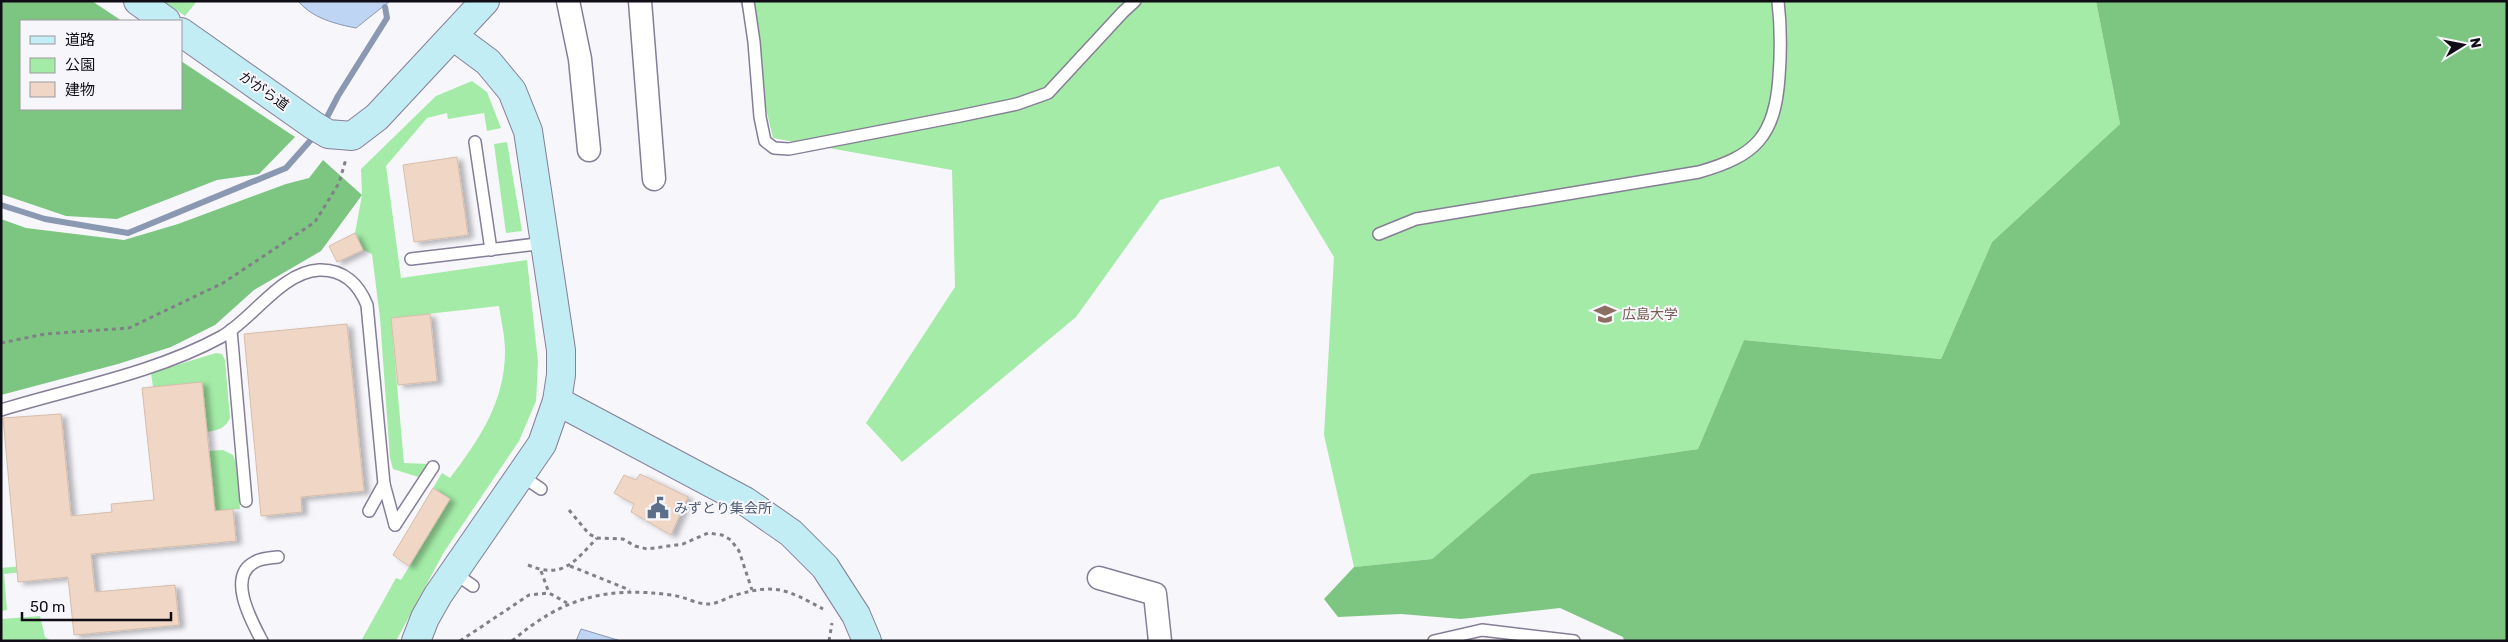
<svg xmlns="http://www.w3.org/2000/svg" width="2508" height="642" viewBox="0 0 2508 642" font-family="Rubik,'Noto Sans JP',sans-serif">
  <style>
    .green { fill: #a3eba6 }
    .forest { fill: #7dc681 }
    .water { fill: #bfd5f4; stroke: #8a99b1 }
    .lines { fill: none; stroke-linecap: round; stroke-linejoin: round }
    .stream { stroke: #8a99b1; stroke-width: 6 }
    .building { fill: #f0d7c5; stroke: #d5bdab; filter: url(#shadow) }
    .lane-casing { stroke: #867e96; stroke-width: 14 }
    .street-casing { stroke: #867e96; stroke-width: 25 }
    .secondary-casing { stroke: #867e96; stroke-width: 30 }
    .path { stroke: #828087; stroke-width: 3; stroke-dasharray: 4 4; stroke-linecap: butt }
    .lane { stroke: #fff; stroke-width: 11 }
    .street { stroke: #fff; stroke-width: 22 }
    .secondary { stroke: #c2edf5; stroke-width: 28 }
    .labels { text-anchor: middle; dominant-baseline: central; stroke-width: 4; stroke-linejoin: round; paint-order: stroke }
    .street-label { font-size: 14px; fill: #100d16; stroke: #f7f6fb }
    .education-label { font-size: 14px; fill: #785e54; stroke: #f7f6fb; text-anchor: start }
    .service-label { font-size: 14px; fill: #4e5e75; stroke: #f7f6fb; text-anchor: start }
  </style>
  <defs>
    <filter id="shadow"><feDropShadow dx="5.5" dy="3" stdDeviation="2.5" flood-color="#0004"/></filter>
  </defs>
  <rect width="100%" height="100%" fill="#f7f6fb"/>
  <!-- green -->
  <g class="green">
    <polygon points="163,1 197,1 185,16"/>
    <polygon points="740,1 2096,1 2120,124 1992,242 1941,359 1744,340 1698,449 1531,474 1432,559 1354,567 1324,435 1334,257 1279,166 1160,200 1076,317 902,462 866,423 955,287 952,170 773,138"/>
    <path d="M 472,81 L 487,92 L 501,128 L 487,131 L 484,113 L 448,119 L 447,113 L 427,118 L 386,166 L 401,278 L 527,260 L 538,362 L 536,401 L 519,441 L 444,552 L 396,641 L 361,641 L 396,578 L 401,580 L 450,499 L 433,488 L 442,473 L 450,478 C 479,440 505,402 505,351 C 505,336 501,320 499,306 L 391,318 L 404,463 L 428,464 L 418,477 L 393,469 L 390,458 L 380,318 L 372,254 L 363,250 L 355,233 L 362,195 L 361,169 L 436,96 Z"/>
    <polygon points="507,142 522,231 506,233 494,144"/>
    <path d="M 216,353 L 222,354 L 225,360 L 230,418 C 225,429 218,430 207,432 L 202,382 L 153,387 L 151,373 Z"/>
    <polygon points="223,450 233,455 236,463 240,509 225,510 216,526 209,451"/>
    <polygon points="43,564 43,570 4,574 7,610 1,611 1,568"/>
    <polygon points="40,616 45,637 51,641 1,641 1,619"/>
  </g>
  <!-- forest -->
  <g class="forest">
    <polygon points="1,1 92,1 122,21 21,21 21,109 181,109 181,61 295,137 259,174 217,180 117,219 66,216 1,194"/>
    <polygon points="2096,1 2507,1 2507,641 1624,641 1623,637 1560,608 1461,619 1401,614 1338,617 1324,599 1354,567 1432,559 1531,474 1698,449 1744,340 1941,359 1992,242 2120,124"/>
    <polygon points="323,160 362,195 321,251 254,290 215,325 171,347 118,364 1,395 1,219 26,228 124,240 178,224 286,184 309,178"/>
  </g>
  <!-- water -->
  <g class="water">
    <path d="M 298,1 L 390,1 L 356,28 C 335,24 312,18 298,1 Z"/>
    <polygon points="581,629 621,641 576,641"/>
  </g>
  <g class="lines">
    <!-- stream -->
    <g class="stream">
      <polyline points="324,123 338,96 387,18 385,7"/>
      <polyline points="1,205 45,219 128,233 286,168 317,133"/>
    </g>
  </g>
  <!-- building -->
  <g class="building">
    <polygon points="457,157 468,235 414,242 403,165"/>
    <polygon points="355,233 363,250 337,262 329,246"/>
    <polygon points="430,314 437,381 398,385 391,318"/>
    <polygon points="347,324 364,491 301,497 302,512 261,516 244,334"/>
    <polygon points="202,382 215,511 233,509 236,541 91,554 95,592 175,585 179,625 74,635 68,577 18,582 3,418 61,414 71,516 112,512 111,504 154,500 142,388"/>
    <polygon points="640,474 688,497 671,535 631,512 634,504 614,493 624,475 636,480"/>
    <polygon points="433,488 450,499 409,566 393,555"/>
  </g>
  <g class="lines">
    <!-- lane casing -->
    <g class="lane-casing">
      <g id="lane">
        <polyline points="748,1 754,42 760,117 765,141 774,148 789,149 960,116 1017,104 1048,93 1123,12 1135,1"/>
        <polyline points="475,142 491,250"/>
        <path d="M 1379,234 L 1416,219 L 1699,172 C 1755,156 1775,137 1779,77 C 1781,51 1781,27 1778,1"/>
        <polyline points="411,259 545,243"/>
        <polyline points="231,330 246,501"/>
        <path d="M 1,410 C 73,388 155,373 221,337 C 252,320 281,272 319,270 C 344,269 359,285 367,305 L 384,484 L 369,511"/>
        <polyline points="522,476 541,489"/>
        <polyline points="384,484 395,525"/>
        <polyline points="395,525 433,467"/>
        <polyline points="453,572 473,586"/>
        <path d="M 262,641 C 252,622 226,576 255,562 C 261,558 271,558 278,557"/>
        <polyline points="1434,641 1482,630 1574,641"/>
      </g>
    </g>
    <!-- street casing -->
    <g class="street-casing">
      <g id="street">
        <polyline points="568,1 580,59 589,150"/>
        <polyline points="640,1 654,179"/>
        <polyline points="1099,578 1155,594 1160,641"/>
      </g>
    </g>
    <!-- secondary casing -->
    <g class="secondary-casing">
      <g id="secondary">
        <polyline points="138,1 166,21"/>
        <polyline points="181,32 313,125 328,134 352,136 377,117 485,1"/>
        <polyline points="557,401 745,501 791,533 825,567 856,615 867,641"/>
        <polyline points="416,641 425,618 438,595 542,444 557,401 561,375 561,350 528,131 512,91 488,62 453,36"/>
      </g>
    </g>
    <!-- path -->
    <g class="path">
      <polyline points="1,343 45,334 129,328 223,283 315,222 339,183 346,159"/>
      <polyline points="569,510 589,534 597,538 623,539 635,546 647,549 683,544 708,533 722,535 731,540 739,551 752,590"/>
      <path d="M 528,565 C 563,580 575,561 597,538"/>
      <polyline points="570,566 630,590"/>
      <polyline points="541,571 549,593"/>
      <polyline points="460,641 529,595 549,593 567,603"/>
      <path d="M 512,641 C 562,598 606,586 671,595 C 683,596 696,604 708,604 C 718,604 727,597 736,595 C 776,583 788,590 823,609"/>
      <polyline points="829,641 832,623"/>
    </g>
    <!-- lane -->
    <use href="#lane" class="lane"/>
    <!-- street -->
    <use href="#street" class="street"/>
    <!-- secondary -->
    <use href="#secondary" class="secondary"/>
  </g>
  <!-- icons -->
  <defs>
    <g id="university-bare" transform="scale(1.725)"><path d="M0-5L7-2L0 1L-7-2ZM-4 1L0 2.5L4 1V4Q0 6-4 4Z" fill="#8d6e63" stroke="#f7f6fb" stroke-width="2.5" paint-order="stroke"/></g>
    <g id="civic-bare" transform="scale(1.725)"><path d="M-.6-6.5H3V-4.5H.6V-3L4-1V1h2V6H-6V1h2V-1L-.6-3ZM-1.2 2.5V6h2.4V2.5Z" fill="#5c6f8a" stroke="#f7f6fb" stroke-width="2.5" paint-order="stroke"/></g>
  </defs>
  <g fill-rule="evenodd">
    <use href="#university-bare" x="1605" y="314"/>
    <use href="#civic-bare" x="658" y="508"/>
  </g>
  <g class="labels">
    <!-- street labels -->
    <g class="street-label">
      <text transform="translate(264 91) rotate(35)">ががら道</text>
    </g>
    <!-- education labels -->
    <g class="education-label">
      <text x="1622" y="314">広島大学</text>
    </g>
    <!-- service labels -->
    <g class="service-label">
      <text x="674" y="508">みずとり集会所</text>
    </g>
  </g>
  <!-- border -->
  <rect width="2508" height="642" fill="none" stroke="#100d16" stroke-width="5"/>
  <!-- legend -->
  <rect x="20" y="20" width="162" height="90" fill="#f7f6fb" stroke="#9b999f"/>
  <rect x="30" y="36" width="25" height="8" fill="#c2edf5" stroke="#9b999f"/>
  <text x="65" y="45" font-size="15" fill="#100d16">道路</text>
  <rect x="30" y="58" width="25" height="15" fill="#a3eba6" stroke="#9b999f"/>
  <text x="65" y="70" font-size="15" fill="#100d16">公園</text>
  <rect x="30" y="82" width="25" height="15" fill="#f0d7c5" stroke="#9b999f"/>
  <text x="65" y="95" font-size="15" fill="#100d16">建物</text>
  <!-- north arrow -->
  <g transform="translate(2463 45) rotate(80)" stroke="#f7f6fb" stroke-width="4" paint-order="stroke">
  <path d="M0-4L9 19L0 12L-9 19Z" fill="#100d16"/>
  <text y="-8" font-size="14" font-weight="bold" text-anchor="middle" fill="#100d16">N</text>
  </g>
  <!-- scale -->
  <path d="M22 612v8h149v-8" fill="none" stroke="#100d16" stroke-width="2.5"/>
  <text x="30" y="612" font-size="15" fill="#100d16" stroke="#f7f6fb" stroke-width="4" paint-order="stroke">50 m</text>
</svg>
